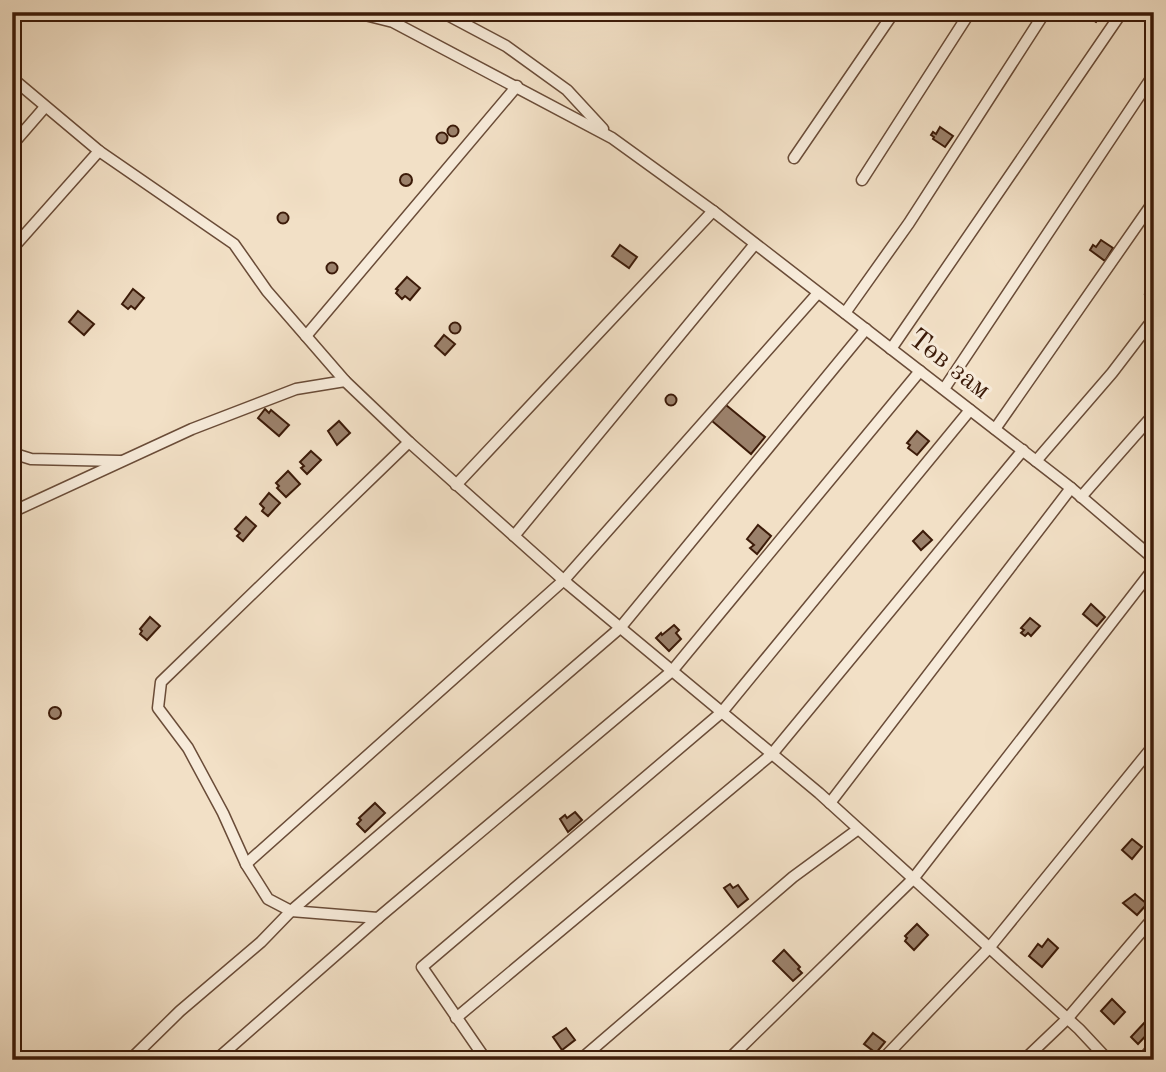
<svg xmlns="http://www.w3.org/2000/svg" width="1166" height="1072" viewBox="0 0 1166 1072" font-family="'Old Standard TT',serif">
  <style>
    .building { fill: #9b816b; stroke: #3c1b09; stroke-width: 2 }
    .lines { fill: none; stroke-linecap: round; stroke-linejoin: round }
    .minor-casing { stroke: #6a4c38; stroke-width: 13 }
    .minor { stroke: #f7ebda; stroke-width: 10 }
    .labels { text-anchor: middle; dominant-baseline: central; stroke-width: 6; stroke-linejoin: round; paint-order: stroke }
    .street-label { font-size: 28px; fill: #3c1b09; stroke: #f7ebda }
  </style>
  <rect width="100%" height="100%" fill="#f2e0c6"/>
  <filter id="stains"><feTurbulence type="fractalNoise" baseFrequency=".00286" numOctaves="4"/><feColorMatrix values="0 0 0 0 .2 0 0 0 0 .09 0 0 0 0 .02 0 0 0 .5 -.17"/></filter>
  <radialGradient id="worn" r=".72"><stop offset=".6" stop-color="#630" stop-opacity="0"/><stop offset="1" stop-color="#630" stop-opacity=".3"/></radialGradient>
  <!-- building -->
  <g class="building">
    <polygon points="1090,12 1108,12 1103,19 1100,17 1096,22 1087,16"/>
    <circle cx="453" cy="131" r="5.5"/>
    <polygon points="940,127 953,136 945,147 933,139 934,137 931,135 933,132 936,134"/>
    <circle cx="442" cy="138" r="5.5"/>
    <circle cx="406" cy="180" r="6"/>
    <circle cx="283" cy="218" r="5.5"/>
    <polygon points="1101,240 1113,248 1105,261 1090,250 1093,245 1096,247"/>
    <polygon points="620,245 637,257 629,268 612,256"/>
    <circle cx="332" cy="268" r="5.5"/>
    <polygon points="407,277 420,288 410,300 405,296 402,299 396,293 398,290 396,289"/>
    <polygon points="1154,282 1154,297 1151,295 1149,297 1145,294"/>
    <polygon points="133,289 144,298 135,309 131,306 128,309 122,304"/>
    <polygon points="78,311 94,324 84,335 69,322"/>
    <circle cx="455" cy="328" r="5.5"/>
    <polygon points="444,335 455,344 445,355 435,346"/>
    <circle cx="671" cy="400" r="5.5"/>
    <polygon points="726,405 765,437 751,454 712,421"/>
    <polygon points="265,409 269,413 271,410 289,425 279,436 258,418"/>
    <polygon points="339,421 350,433 337,445 328,431"/>
    <polygon points="917,431 929,441 917,455 908,448 910,445 907,443"/>
    <polygon points="311,451 321,460 307,474 301,468 304,466 300,462"/>
    <polygon points="288,471 300,484 286,497 277,488 279,486 276,483"/>
    <polygon points="269,493 280,503 268,516 262,511 264,508 260,504"/>
    <polygon points="246,517 256,526 243,541 237,536 240,533 235,529"/>
    <polygon points="758,525 771,536 757,554 750,548 754,545 747,539"/>
    <polygon points="923,531 932,540 921,550 913,541"/>
    <polygon points="1091,604 1105,617 1097,626 1083,614"/>
    <polygon points="150,617 160,626 147,640 140,634 142,631 140,629"/>
    <polygon points="1030,618 1040,626 1031,636 1028,633 1025,636 1021,633 1024,630 1021,628"/>
    <polygon points="674,625 679,630 676,633 681,639 669,651 656,638 661,633 662,635"/>
    <circle cx="55" cy="713" r="6"/>
    <polygon points="375,803 385,813 365,832 357,824 361,820 359,818"/>
    <polygon points="575,812 582,820 568,832 560,819 565,815 567,818"/>
    <polygon points="1132,839 1142,847 1132,859 1122,850"/>
    <polygon points="730,884 733,888 738,885 748,899 738,907 724,888"/>
    <polygon points="1135,894 1147,904 1137,915 1123,903"/>
    <polygon points="917,924 928,935 914,950 905,941 907,938 905,936"/>
    <polygon points="1048,939 1058,948 1042,967 1029,956 1038,944 1042,947"/>
    <polygon points="784,950 800,967 798,969 802,973 793,981 773,961"/>
    <polygon points="1112,999 1125,1012 1114,1024 1101,1011"/>
    <polygon points="1146,1021 1153,1028 1138,1044 1131,1037"/>
    <polygon points="566,1028 575,1040 562,1050 553,1037"/>
    <polygon points="873,1033 885,1042 876,1053 864,1044"/>
    <polygon points="853,1053 861,1060 845,1058 847,1055 849,1057"/>
  </g>
  <g class="lines">
    <!-- minor casing -->
    <g class="minor-casing">
      <g id="minor">
        <polyline points="353,12 393,22 612,138 713,211 1071,488 1154,559"/>
        <polyline points="442,12 506,46 567,90 603,129"/>
        <polyline points="1148,12 1154,16"/>
        <polyline points="12,78 99,151 234,244 267,291 345,381"/>
        <polyline points="12,145 45,107"/>
        <polyline points="794,158 894,12"/>
        <polyline points="862,180 970,12"/>
        <polyline points="12,249 99,151"/>
        <polyline points="845,313 909,223 1045,12"/>
        <polyline points="306,336 517,86"/>
        <polyline points="891,349 1122,12"/>
        <polyline points="944,389 1154,74"/>
        <polyline points="995,429 1154,201"/>
        <polyline points="12,453 31,459 120,461"/>
        <polyline points="1036,461 1112,373 1154,318"/>
        <polyline points="456,485 713,211"/>
        <polyline points="1081,497 1154,414"/>
        <polyline points="12,512 192,429 296,389 345,381 409,442 569,585 819,793 1079,1029 1108,1060"/>
        <polyline points="514,536 755,244"/>
        <polyline points="830,803 1071,488"/>
        <polyline points="246,864 564,580 818,293"/>
        <polyline points="378,918 291,911 268,899 246,864 223,813 188,748 158,708 161,682 409,442"/>
        <polyline points="456,1018 772,754 1023,450"/>
        <polyline points="130,1060 180,1011 261,942 291,911 620,628 866,329"/>
        <polyline points="216,1060 378,918 672,671 920,371"/>
        <polyline points="486,1060 422,967 722,712 970,410"/>
        <polyline points="580,1060 793,877 857,830"/>
        <polyline points="728,1060 913,879 1154,568"/>
        <polyline points="882,1060 989,948 1154,745"/>
        <polyline points="1024,1060 1067,1019 1154,917"/>
        <polyline points="1142,1060 1154,1046"/>
      </g>
    </g>
    <!-- minor -->
    <use href="#minor" class="minor"/>
  </g>
  <g class="labels">
    <!-- street labels -->
    <g class="street-label">
      <text transform="translate(949 365) rotate(38)">Төв зам</text>
    </g>
  </g>
  <!-- margin -->
  <rect width="1166" height="1072" fill="none" stroke="#f2e0c6" stroke-width="42"/>
  <rect x="14" y="14" width="1138" height="1044" fill="none" stroke="#3c1b09" stroke-width="3.5"/>
  <rect x="21" y="21" width="1124" height="1030" fill="none" stroke="#3c1b09" stroke-width="2"/>
  <rect width="100%" height="100%" filter="url(#stains)"/>
  <rect width="100%" height="100%" fill="url(#worn)"/>
</svg>
